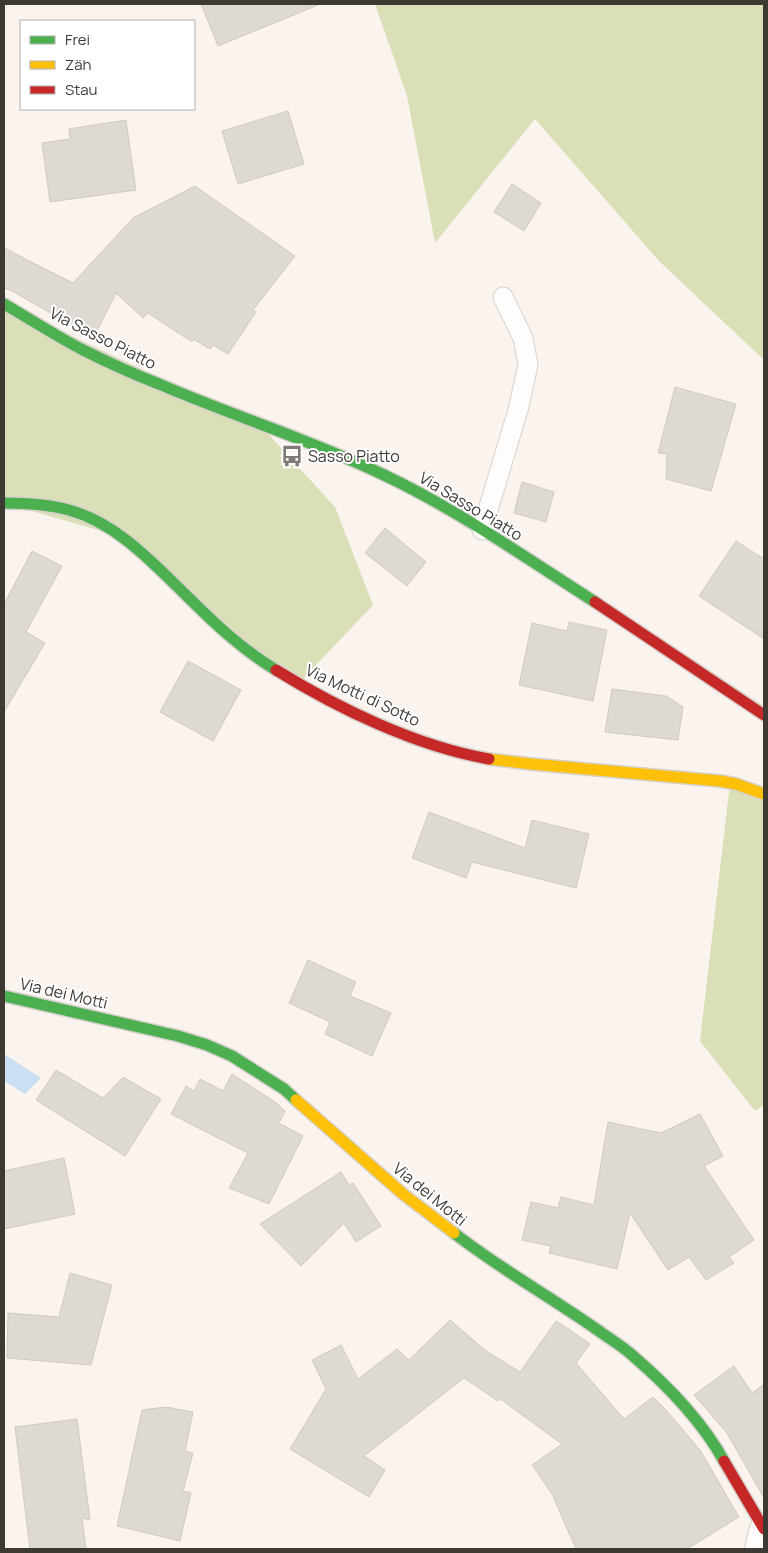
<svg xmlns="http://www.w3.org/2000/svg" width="768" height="1553" viewBox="0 0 768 1553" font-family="Manrope,sans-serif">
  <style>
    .forest { fill: #dadfb8 }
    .water { fill: #cadff3 }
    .building { fill: #dfd9d4; stroke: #d0c9c5 }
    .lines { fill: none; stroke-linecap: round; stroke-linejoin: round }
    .lane-casing { stroke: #d6d1cc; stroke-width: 21 }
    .street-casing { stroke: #d6d1cc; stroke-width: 30 }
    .fast-casing { stroke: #d6d1cc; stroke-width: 14 }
    .slow-casing { stroke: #d6d1cc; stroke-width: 14 }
    .jam-casing { stroke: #d6d1cc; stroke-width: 14 }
    .lane { stroke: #fefdfc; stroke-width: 19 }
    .street { stroke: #fefdfc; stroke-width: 28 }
    .fast { stroke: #4caf50; stroke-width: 11 }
    .slow { stroke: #ffc107; stroke-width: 11 }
    .jam { stroke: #c62828; stroke-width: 11 }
    .labels { text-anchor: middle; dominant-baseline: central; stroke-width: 4; stroke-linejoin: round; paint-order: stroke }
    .street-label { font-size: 16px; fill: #3f3934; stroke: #fff }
    .poi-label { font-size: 16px; fill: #3f3934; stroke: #fff; text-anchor: start }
  </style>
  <rect width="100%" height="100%" fill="#faf3ee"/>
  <!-- forest -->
  <g class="forest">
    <polygon points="375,4 764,4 764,360 659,261 535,119 435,243 407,96"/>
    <polygon points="4,304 260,425 335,507 373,605 298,684 122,537 4,503"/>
    <polygon points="730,783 764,794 764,1105 755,1111 700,1041"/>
  </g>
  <!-- water -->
  <polygon class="water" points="4,1054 41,1078 25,1094 4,1081"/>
  <!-- building -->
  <g class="building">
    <polygon points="201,4 318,4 318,5 218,46"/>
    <polygon points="288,111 304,164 238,184 222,131"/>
    <polygon points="126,120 136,190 50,202 42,143 70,139 69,129"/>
    <polygon points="512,184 541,203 524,231 494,212"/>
    <polygon points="195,186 295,256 253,310 256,312 228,354 213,345 210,349 193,339 192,342 148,313 143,318 116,293 94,337 68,323 12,291 4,288 4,248 73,283 133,218"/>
    <polygon points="675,387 736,404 711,491 666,479 667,454 658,453"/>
    <polygon points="522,482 554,492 546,522 514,513"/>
    <polygon points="385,528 426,562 407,586 365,553"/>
    <polygon points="736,541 764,559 764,639 699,596"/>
    <polygon points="32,551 62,566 26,632 45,643 4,712 4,604"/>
    <polygon points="569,622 607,630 593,701 519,685 532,623 567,631"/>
    <polygon points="188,661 241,690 213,741 160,712"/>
    <polygon points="612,689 666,696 683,707 678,740 605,732"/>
    <polygon points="429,812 525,848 532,820 589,834 576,888 472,862 466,878 412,858"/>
    <polygon points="308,960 356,982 350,996 391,1013 372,1056 325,1034 330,1022 289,1003"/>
    <polygon points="56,1070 103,1098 123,1077 161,1099 125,1156 36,1100"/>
    <polygon points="232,1074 275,1102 285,1111 279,1123 303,1136 269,1204 229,1188 248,1153 171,1114 186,1086 194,1091 200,1079 223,1091"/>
    <polygon points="700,1114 723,1156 704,1166 754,1240 729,1257 734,1263 706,1280 689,1257 668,1270 630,1213 617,1269 549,1253 551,1246 522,1240 531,1202 558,1208 561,1197 594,1205 608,1122 661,1133"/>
    <polygon points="64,1158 75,1214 4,1229 4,1171"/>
    <polygon points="341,1172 349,1185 353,1183 381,1226 356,1242 344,1223 301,1266 260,1224"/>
    <polygon points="70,1273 112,1285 91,1365 7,1358 8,1313 59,1317"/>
    <polygon points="450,1320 486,1351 520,1372 556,1321 570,1330 590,1344 576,1363 624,1419 653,1397 667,1411 700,1450 739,1517 687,1549 576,1549 552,1494 532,1465 562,1444 499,1398 498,1401 464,1378 364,1456 385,1470 369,1497 290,1449 326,1389 312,1360 341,1345 358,1379 397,1349 409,1360"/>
    <polygon points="734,1366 752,1393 764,1384 764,1498 727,1433 694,1395"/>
    <polygon points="166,1407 193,1412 185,1451 193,1453 183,1491 191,1493 180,1541 117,1526 142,1410"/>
    <polygon points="77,1419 90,1520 82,1518 86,1549 30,1549 15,1427"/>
  </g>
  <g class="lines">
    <!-- lane casing -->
    <g class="lane-casing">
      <polyline id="lane" points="482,530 518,410 528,365 523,338 503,297"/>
    </g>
    <!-- street casing -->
    <g class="street-casing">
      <polyline id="street" points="759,1549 764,1529"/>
    </g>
    <!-- fast casing -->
    <g class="fast-casing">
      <g id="fast">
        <path d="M 4,304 C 30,319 56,336 83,350 C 107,362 133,374 159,384 C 233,416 311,440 384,475 C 458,510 526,558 595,602"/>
        <path d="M 4,503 C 26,503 47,504 69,510 C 117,523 153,563 188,597 C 215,624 243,650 276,670"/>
        <polyline points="4,996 178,1036 207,1045 232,1056 284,1089 296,1100"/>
        <path d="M 454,1233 C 500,1269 551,1297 599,1331 C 610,1339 622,1346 632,1355 C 667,1385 702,1421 724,1461"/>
      </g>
    </g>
    <!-- slow casing -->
    <g class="slow-casing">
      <g id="slow">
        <polyline points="489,759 531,764 720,781 736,784 764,794"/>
        <polyline points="296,1100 403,1194 454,1233"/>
      </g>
    </g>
    <!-- jam casing -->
    <g class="jam-casing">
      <g id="jam">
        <polyline points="595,602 764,715"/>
        <path d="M 276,670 C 339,709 416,746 489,759"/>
        <polyline points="724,1461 764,1529"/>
      </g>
    </g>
    <!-- lane -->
    <use href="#lane" class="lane"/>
    <!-- street -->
    <use href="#street" class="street"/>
    <!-- fast -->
    <use href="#fast" class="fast"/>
    <!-- slow -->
    <use href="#slow" class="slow"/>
    <!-- jam -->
    <use href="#jam" class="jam"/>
  </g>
  <!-- icons -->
  <defs>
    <g id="bus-bare" transform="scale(1.725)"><path d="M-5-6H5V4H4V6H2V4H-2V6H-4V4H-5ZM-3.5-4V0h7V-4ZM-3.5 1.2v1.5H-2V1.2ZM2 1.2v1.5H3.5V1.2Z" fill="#807a75" stroke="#fff" stroke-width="2.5" paint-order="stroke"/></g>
  </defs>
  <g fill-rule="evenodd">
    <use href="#bus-bare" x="292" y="456"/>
  </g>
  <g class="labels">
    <!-- street labels -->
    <g class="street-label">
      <text transform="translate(103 338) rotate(27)">Via Sasso Piatto</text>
      <text transform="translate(471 506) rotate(31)">Via Sasso Piatto</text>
      <text transform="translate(363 695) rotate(25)">Via Motti di Sotto</text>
      <text transform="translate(64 993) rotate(13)">Via dei Motti</text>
      <text transform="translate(430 1194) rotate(39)">Via dei Motti</text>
    </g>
    <!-- poi labels -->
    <g class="poi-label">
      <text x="308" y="456">Sasso Piatto</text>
    </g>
  </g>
  <!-- border -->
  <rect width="768" height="1553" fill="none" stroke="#3f3934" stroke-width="10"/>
  <!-- legend -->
  <rect x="20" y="20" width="175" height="90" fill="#ffffff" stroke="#b2b0ae"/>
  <rect x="30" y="36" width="25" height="8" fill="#4caf50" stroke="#b2b0ae"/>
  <text x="65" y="45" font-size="15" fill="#3f3934">Frei</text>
  <rect x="30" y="61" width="25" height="8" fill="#ffc107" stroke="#b2b0ae"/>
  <text x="65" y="70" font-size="15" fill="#3f3934">Zäh</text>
  <rect x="30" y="86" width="25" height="8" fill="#c62828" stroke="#b2b0ae"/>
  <text x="65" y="95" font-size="15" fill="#3f3934">Stau</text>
</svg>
